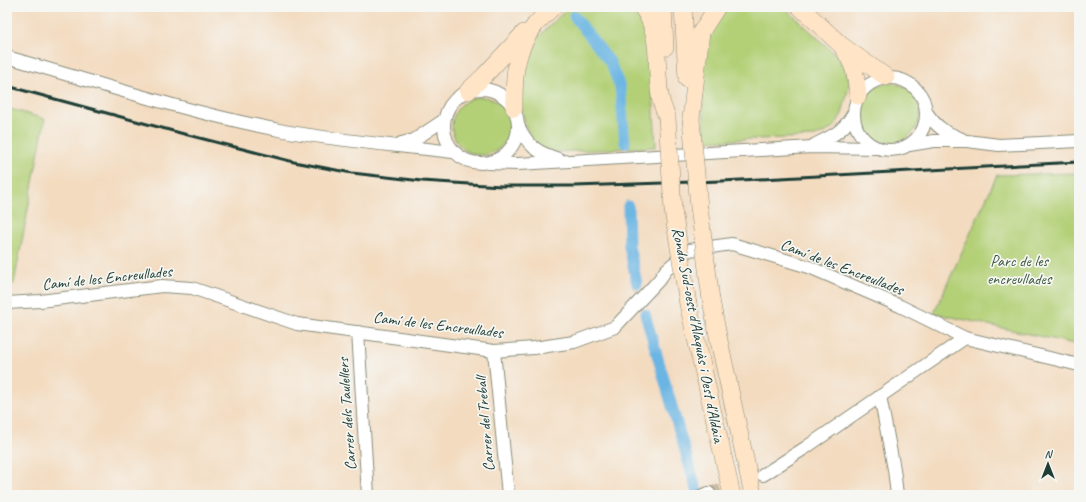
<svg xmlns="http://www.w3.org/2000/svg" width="1086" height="502" viewBox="0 0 1086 502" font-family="Caveat,sans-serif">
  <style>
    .green { fill: #b3d077; stroke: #698656 }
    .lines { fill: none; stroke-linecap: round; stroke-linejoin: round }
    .canal { stroke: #6bb5e3; stroke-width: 11 }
    .street-tunnel { stroke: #c9bba4; stroke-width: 12; stroke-dasharray: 12 6; stroke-linecap: butt }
    .street-casing { stroke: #898c7a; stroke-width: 14 }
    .secondary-casing { stroke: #898c7a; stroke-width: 18 }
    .street { stroke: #fff; stroke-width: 12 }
    .secondary { stroke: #ffe4c6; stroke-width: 17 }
    .rail { stroke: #1f3d34; stroke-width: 3 }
    .secondary-bridge-casing { stroke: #898c7a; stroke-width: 18; stroke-linecap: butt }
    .secondary-bridge { stroke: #ffe4c6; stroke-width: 17 }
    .labels { text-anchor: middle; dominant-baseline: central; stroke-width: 3.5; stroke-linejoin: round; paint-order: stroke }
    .park-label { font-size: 16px; fill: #3d5a41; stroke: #f6f6f2 }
    .street-label { font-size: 16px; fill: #1f3d34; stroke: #f6f6f2 }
  </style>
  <rect width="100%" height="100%" fill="#f6f6f2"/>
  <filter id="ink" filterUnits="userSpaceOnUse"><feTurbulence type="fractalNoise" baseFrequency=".025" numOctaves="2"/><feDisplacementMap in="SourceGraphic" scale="8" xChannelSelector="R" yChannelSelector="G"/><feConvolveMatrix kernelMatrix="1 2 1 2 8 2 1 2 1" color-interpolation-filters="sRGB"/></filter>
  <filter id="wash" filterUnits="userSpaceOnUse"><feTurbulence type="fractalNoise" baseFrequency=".012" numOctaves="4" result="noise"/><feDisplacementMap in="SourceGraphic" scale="16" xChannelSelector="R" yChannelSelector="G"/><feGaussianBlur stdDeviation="0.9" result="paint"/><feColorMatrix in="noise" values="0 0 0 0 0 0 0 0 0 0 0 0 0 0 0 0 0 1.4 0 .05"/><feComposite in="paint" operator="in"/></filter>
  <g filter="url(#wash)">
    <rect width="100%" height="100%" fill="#f3dbc0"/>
    <!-- green -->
    <g class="green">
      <polygon points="569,7 635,7 650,41 656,147 554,152 543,148 533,140 526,128 518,90 519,73 534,41"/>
      <polygon points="725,7 784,7 834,53 845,67 850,82 842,114 834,127 824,133 812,137 705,141 701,75 707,31"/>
      <circle cx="890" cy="113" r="30"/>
      <circle cx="481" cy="126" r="29"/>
      <polygon points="7,108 45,119 14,283 7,291"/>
      <polygon points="1079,173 1079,345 934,313 997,175"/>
    </g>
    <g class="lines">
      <!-- canal -->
      <g class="canal">
        <polyline points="574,16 610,62 620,87 625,143"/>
        <polyline points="628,206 629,246 637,284"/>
        <polyline points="645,314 698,495"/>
      </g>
    </g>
  </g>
  <g filter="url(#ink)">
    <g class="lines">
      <!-- street-tunnel -->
      <polyline class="street-tunnel" points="709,493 756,477"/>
      <!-- street casing -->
      <g class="street-casing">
        <g id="street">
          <path d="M 7,57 C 97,83 187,112 279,130 C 336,141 395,145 453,152"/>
          <circle cx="890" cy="114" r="36"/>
          <circle cx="481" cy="126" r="37"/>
          <path d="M 927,113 C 937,128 945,132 962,139"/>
          <path d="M 518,125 C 527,145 537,153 559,159"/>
          <polyline points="401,143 414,140 444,120"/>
          <path d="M 814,145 C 832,136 843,132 853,114"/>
          <polyline points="909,145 934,141 967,141 999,145 1079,141"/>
          <polyline points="488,163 518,164 812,147 879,148"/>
          <polyline points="7,303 40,301 162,286 192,288 297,324 494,351 534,348 574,342 615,327 659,280 666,270 689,250 732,244 809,267 900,306 965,338 1079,365"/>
          <polyline points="358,332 368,495"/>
          <polyline points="494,351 508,495"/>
          <polyline points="880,396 894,469 897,495"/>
          <polyline points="763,475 805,448 965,338"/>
          <polyline points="703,495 709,493"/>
        </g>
      </g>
      <!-- secondary casing -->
      <g class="secondary-casing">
        <g id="secondary">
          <path d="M 642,7 C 662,33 655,66 660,96 C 661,103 664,110 667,117"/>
          <polyline points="663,7 665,47"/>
          <polyline points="683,7 687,79"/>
          <polyline points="800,7 841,45 886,77"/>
          <path d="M 843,48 C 855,66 856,75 858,96"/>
          <polyline points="468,91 484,76 524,33"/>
          <path d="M 514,108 C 514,77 514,51 535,25 C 540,19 547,13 553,7"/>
          <polyline points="691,119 701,32 717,7"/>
          <polyline points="711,300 718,336 753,495"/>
          <polyline points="688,304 732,495"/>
        </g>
      </g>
      <!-- street -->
      <use href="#street" class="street"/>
      <!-- secondary -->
      <use href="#secondary" class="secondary"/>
      <!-- rail -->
      <polyline class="rail" points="7,86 184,134 294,162 352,173 422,181 501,186 575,186 722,181 1079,162"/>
      <!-- secondary-bridge casing -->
      <g class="secondary-bridge-casing">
        <g id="secondary-bridge">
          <polyline points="667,117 673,210 688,304"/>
          <polyline points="691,119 699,207 711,300"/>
        </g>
      </g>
      <!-- secondary-bridge -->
      <use href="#secondary-bridge" class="secondary-bridge"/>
    </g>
  </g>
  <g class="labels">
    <!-- park labels -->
    <g class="park-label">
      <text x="1019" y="261">Parc de les<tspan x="1019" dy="18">encreullades</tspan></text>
    </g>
    <!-- street labels -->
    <g class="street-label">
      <text transform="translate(842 267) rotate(21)">Camí de les Encreullades</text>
      <text transform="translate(107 278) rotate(-6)">Camí de les Encreullades</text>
      <text transform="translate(438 325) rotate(7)">Camí de les Encreullades</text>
      <text transform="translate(698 335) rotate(79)">Ronda Sud-oest d'Alaquàs i Oest d'Aldaia</text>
      <text transform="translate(347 414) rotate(-94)">Carrer dels Taulellers</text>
      <text transform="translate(485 424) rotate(-95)">Carrer del Treball</text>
    </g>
  </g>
  <!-- margin -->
  <rect width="1086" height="502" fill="none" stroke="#f6f6f2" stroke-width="24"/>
  <!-- north arrow -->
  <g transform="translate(1048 464)" stroke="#f6f6f2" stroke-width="3" paint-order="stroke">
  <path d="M0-3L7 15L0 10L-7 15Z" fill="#1f3d34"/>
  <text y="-6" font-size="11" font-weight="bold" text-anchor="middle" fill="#1f3d34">N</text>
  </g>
</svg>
